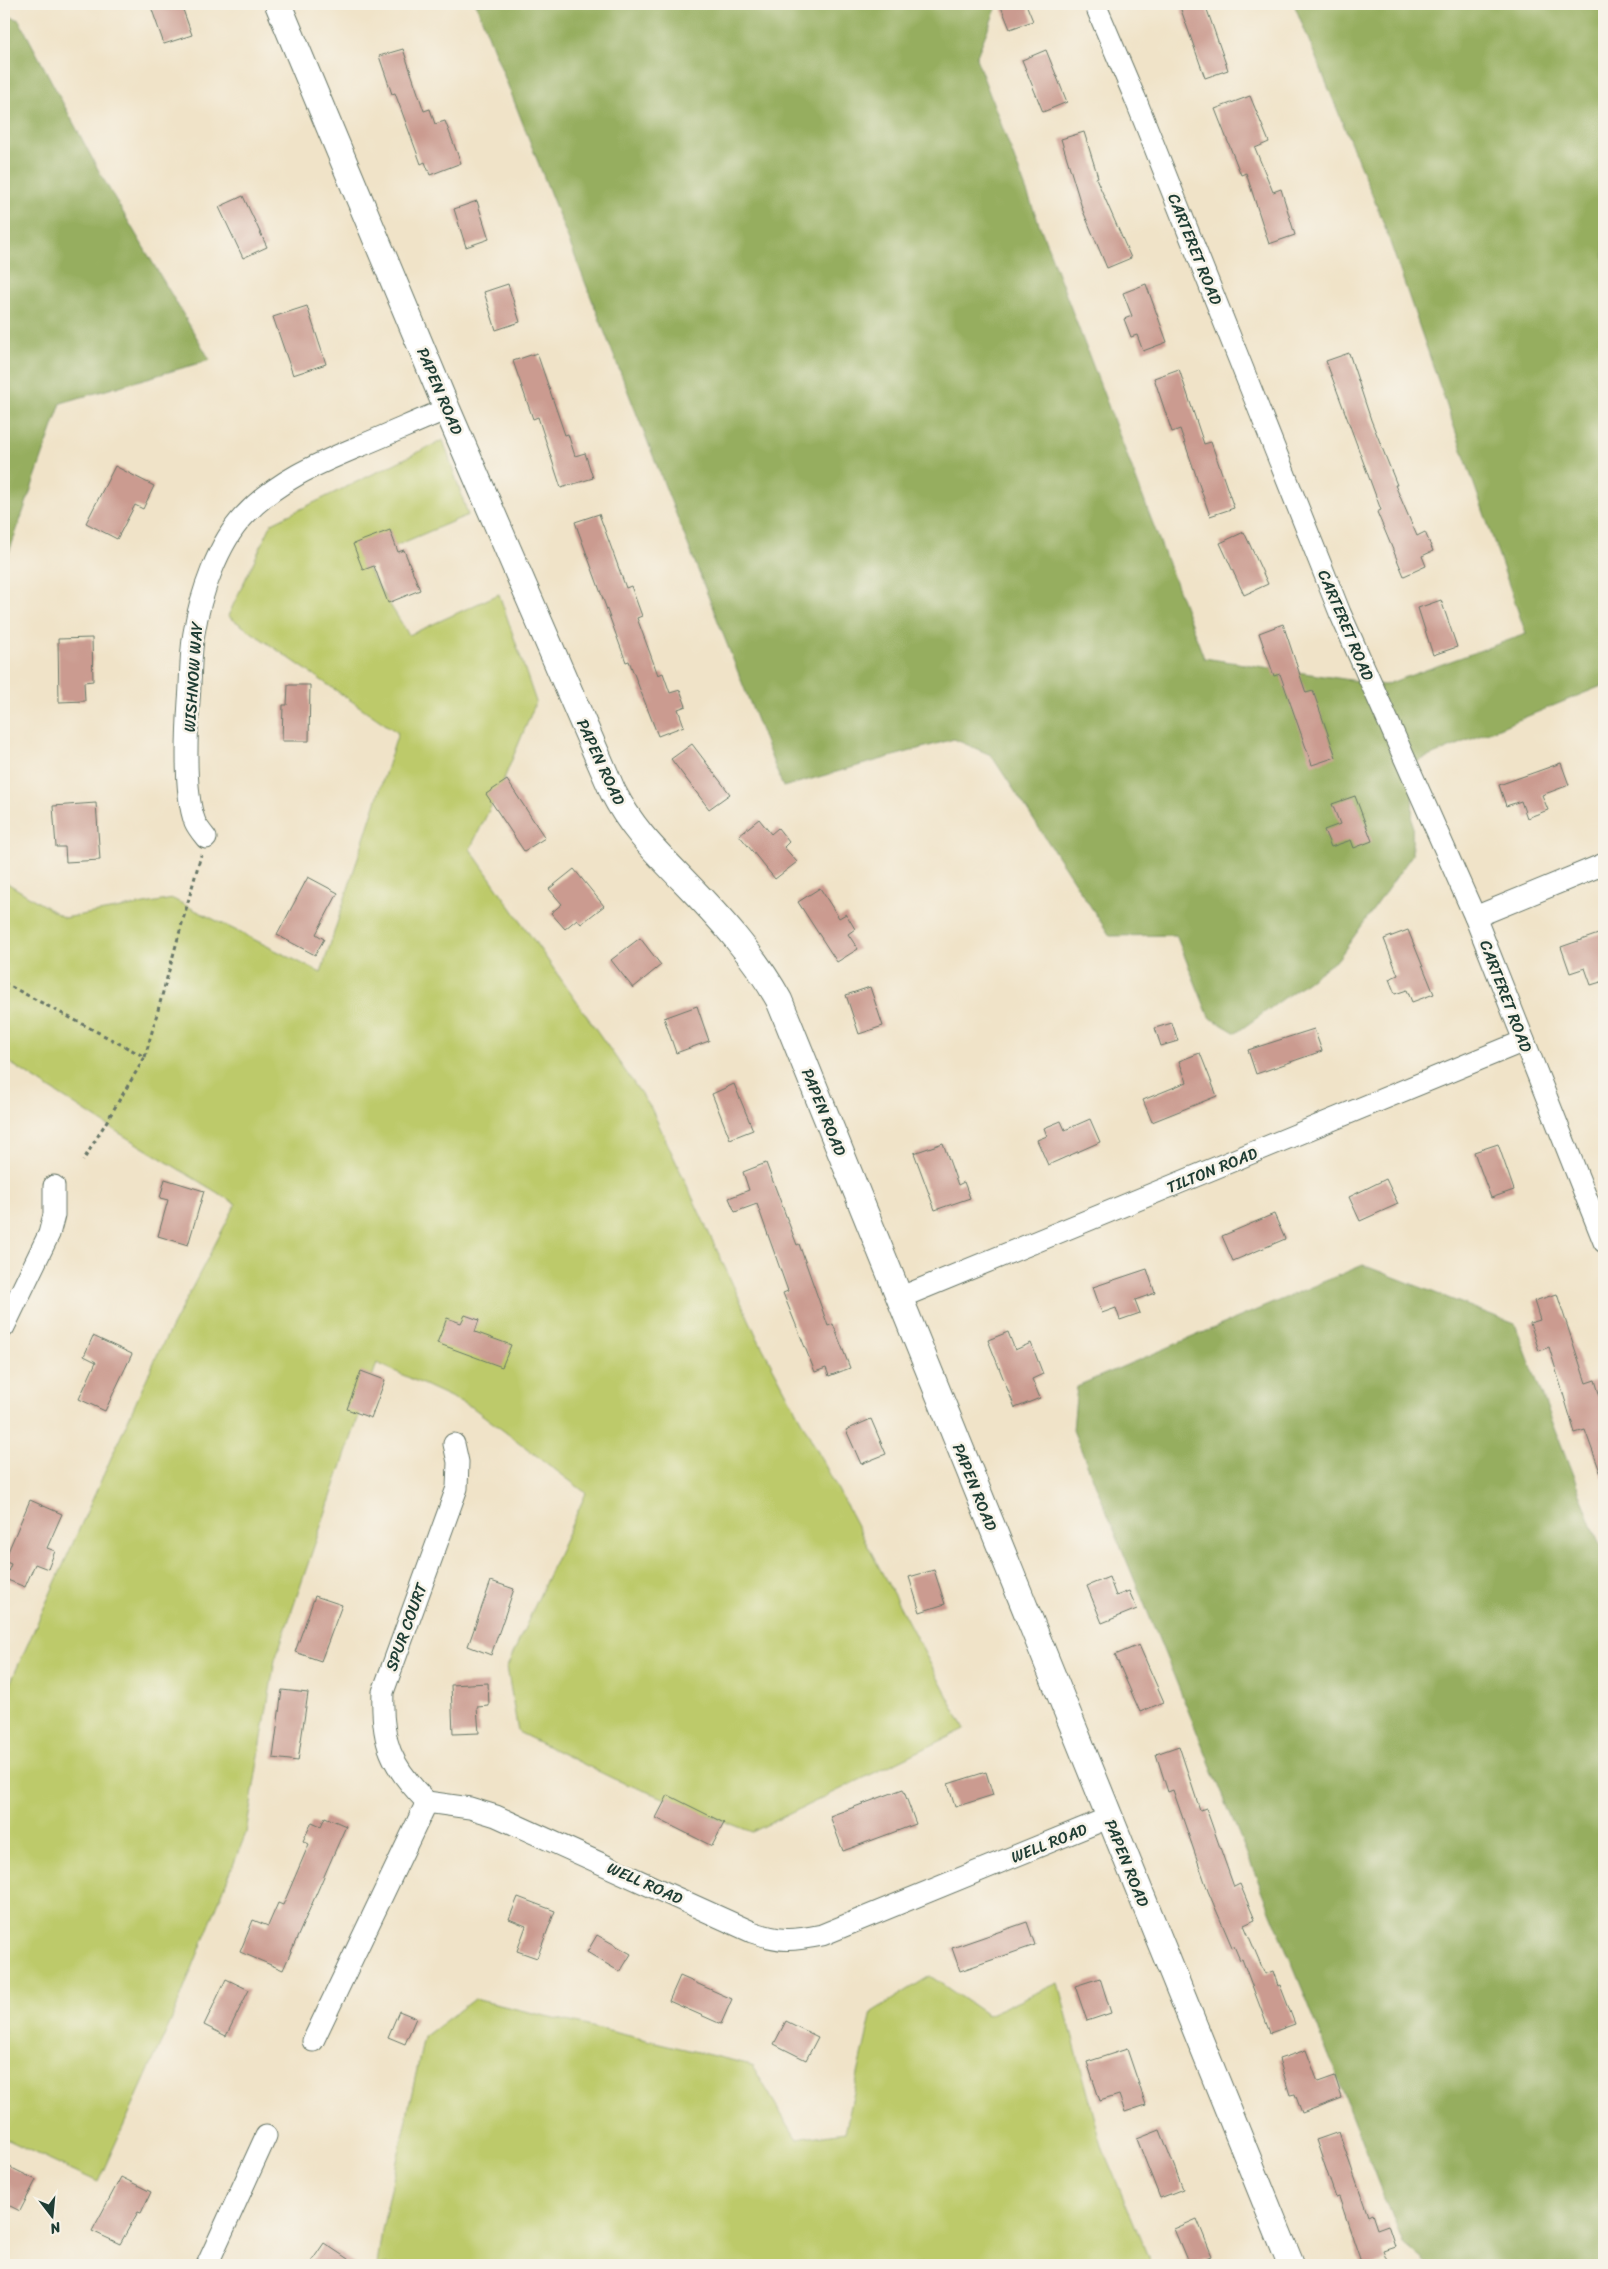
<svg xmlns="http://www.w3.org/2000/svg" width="1608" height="2269" viewBox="0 0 1608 2269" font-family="Sriracha,sans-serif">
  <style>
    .green { fill: #bdca6b; stroke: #6e8450 }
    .forest { fill: #96ae5f; stroke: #5a764a }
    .building { fill: #cb9b90 }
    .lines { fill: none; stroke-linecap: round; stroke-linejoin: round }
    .minor-casing { stroke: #687768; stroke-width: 23 }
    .tertiary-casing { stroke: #687768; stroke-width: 28 }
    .path { stroke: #687768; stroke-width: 3; stroke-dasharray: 4 4; stroke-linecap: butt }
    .minor { stroke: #fff; stroke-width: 21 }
    .tertiary { stroke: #fff; stroke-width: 26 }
    .labels { text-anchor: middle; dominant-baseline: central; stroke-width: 5; stroke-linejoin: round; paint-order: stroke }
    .street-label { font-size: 16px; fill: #1f3d34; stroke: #f7f3e8 }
  </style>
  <rect width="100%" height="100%" fill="#f7f3e8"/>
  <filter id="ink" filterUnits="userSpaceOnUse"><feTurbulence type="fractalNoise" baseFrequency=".02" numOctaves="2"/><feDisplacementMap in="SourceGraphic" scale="10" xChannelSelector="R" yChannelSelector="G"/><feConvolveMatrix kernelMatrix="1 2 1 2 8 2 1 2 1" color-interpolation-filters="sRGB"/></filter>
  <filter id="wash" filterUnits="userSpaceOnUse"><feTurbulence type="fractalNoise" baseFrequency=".0096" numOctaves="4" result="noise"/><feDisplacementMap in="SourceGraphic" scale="20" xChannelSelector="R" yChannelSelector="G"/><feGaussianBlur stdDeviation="1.12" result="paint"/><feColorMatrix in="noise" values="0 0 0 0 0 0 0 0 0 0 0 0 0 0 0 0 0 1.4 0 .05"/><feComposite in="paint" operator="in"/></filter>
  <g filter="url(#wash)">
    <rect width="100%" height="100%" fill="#f0e3c8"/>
    <!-- green -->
    <g class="green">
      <polygon points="443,440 468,515 362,560 409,635 499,594 536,702 501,786 470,849 651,1108 759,1341 965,1729 752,1832 614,1779 518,1732 507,1667 586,1493 472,1407 377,1363 275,1660 246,1833 172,2019 98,2182 4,2138 4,1697 158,1353 236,1204 111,1128 4,1059 4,881 64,918 173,899 321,973 398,733 228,616 272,523"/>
      <polygon points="930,1976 987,2015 1058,1983 1103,2149 1151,2265 377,2265 382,2230 424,2037 474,1999 752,2065 796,2139 845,2132 872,2012"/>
    </g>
    <!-- forest -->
    <g class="forest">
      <polygon points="476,4 998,4 976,58 1204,658 1384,685 1526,634 1382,219 1294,4 1604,4 1604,685 1413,763 1412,855 1338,959 1236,1033 1209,1017 1176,935 1110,936 991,755 954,739 783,787"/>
      <polygon points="4,14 19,20 101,175 210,360 61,403 4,567"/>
      <polygon points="1363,1265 1515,1324 1604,1556 1604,2265 1428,2265 1403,2243 1306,1998 1073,1430 1077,1386"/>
    </g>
    <g id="blocks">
      <!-- building -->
      <g class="building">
        <polygon points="150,4 181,4 192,35 164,44"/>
        <polygon points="1000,4 1026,4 1033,21 1010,29"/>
        <polygon points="1179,4 1205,4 1228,70 1205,78"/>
        <polygon points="403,49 424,111 430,109 435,124 445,121 461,163 430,175 425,162 421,164 395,93 392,94 379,56"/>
        <polygon points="1046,50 1067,102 1043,112 1022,60"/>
        <polygon points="1250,96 1269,142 1255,148 1273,192 1281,189 1295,235 1269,244 1246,173 1241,175 1215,109"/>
        <polygon points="1084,132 1098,177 1096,178 1131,258 1107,268 1083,211 1061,139"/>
        <polygon points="243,196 267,247 243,258 219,207"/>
        <polygon points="477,201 489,239 466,247 454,209"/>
        <polygon points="508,284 520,322 496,330 484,292"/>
        <polygon points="1146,284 1167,342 1143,351 1137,335 1131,337 1124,319 1132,316 1123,293"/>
        <polygon points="307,306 326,364 293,375 273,317"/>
        <polygon points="537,353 565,435 568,434 575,456 585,453 593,478 561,488 538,417 533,419 513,361"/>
        <polygon points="1349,353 1371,420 1397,485 1395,485 1417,536 1425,532 1433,551 1422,556 1426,566 1404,576 1377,512 1381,510 1326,361"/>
        <polygon points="1179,369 1204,444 1211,442 1234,508 1210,516 1180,429 1172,432 1154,378"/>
        <polygon points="115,466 154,486 143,509 135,505 117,539 86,523"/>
        <polygon points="599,514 626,588 631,586 642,616 637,618 658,675 663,673 670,693 680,690 686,706 678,709 684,726 658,736 629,661 626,662 575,522"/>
        <polygon points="390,530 398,552 404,550 420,590 388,603 374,566 363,570 353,544"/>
        <polygon points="1244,532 1268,584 1244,595 1220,543"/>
        <polygon points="1441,600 1457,647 1433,655 1418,608"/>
        <polygon points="1283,624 1306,693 1313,691 1336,757 1312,765 1280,674 1274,676 1259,633"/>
        <polygon points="92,638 93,681 84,682 85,701 59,702 58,639"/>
        <polygon points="288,685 310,685 309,741 282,741 283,705 287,705"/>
        <polygon points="692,744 730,794 709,809 671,759"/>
        <polygon points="1561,763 1569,785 1542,795 1548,810 1527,818 1521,801 1506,806 1499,785"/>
        <polygon points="507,780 545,838 524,851 486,794"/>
        <polygon points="1355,796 1372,841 1354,848 1351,840 1331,847 1324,830 1340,824 1332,804"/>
        <polygon points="96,803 100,860 66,862 65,847 56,847 53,806"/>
        <polygon points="759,819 771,834 778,828 789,842 784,847 797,862 775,879 739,835"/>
        <polygon points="574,869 604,906 581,924 577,919 565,929 551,913 562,904 549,889"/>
        <polygon points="308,877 338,893 316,934 324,939 315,955 277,935"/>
        <polygon points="820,888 839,918 846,914 855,929 848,934 858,949 837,962 798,902"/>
        <polygon points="1408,930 1434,994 1412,1002 1407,990 1395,994 1389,979 1398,975 1384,939"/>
        <polygon points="1604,932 1604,981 1591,985 1585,968 1570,973 1561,947"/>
        <polygon points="640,938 661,965 633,988 611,960"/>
        <polygon points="870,987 883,1026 859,1034 846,995"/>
        <polygon points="697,1006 709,1041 676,1053 664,1018"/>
        <polygon points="1172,1023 1178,1041 1161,1046 1155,1028"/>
        <polygon points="1314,1029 1322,1051 1256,1074 1248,1050"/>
        <polygon points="1200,1053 1217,1096 1152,1122 1143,1100 1187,1082 1179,1061"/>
        <polygon points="734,1084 753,1130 730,1139 712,1094"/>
        <polygon points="1090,1119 1100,1142 1048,1165 1037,1140 1047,1136 1044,1128 1061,1121 1065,1130"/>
        <polygon points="943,1143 958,1185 964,1182 970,1198 935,1210 914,1153"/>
        <polygon points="1498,1144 1514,1190 1491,1198 1474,1152"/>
        <polygon points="766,1163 797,1245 799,1244 828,1326 833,1324 850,1368 829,1376 826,1368 815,1372 783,1293 788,1291 757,1204 735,1212 729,1198 749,1190 743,1172"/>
        <polygon points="165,1179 204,1191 188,1245 158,1236 168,1200 160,1198"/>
        <polygon points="1386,1179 1398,1204 1360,1221 1349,1197"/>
        <polygon points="1274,1214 1285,1239 1233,1261 1222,1236"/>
        <polygon points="1147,1269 1155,1293 1135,1300 1140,1313 1120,1320 1116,1308 1102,1313 1093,1287"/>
        <polygon points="1557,1294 1586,1383 1595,1380 1604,1410 1604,1476 1602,1477 1585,1430 1575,1433 1549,1347 1539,1351 1530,1323 1540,1320 1534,1301"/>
        <polygon points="465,1315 479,1320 475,1332 511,1345 502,1367 437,1343 447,1318 461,1323"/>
        <polygon points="1008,1332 1015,1350 1031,1343 1043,1374 1032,1379 1040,1398 1015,1408 988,1340"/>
        <polygon points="93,1336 132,1354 105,1411 79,1399 96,1362 84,1356"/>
        <polygon points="361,1371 385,1380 371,1418 347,1409"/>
        <polygon points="871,1419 886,1454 861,1464 846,1430"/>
        <polygon points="30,1500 62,1514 47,1548 55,1551 48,1569 35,1564 25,1587 5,1579 11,1564 4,1561"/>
        <polygon points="934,1570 945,1604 920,1612 909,1577"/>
        <polygon points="1109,1577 1116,1596 1129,1591 1137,1609 1102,1623 1087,1586"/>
        <polygon points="491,1581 514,1589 491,1655 468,1646"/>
        <polygon points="315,1596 342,1605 321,1661 295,1652"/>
        <polygon points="1139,1645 1164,1702 1140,1712 1115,1655"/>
        <polygon points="488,1683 489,1706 477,1707 479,1733 453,1734 451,1685"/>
        <polygon points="282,1690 308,1693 298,1761 273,1758"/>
        <polygon points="1179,1746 1200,1810 1206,1808 1234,1887 1240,1884 1255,1920 1244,1925 1265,1974 1273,1971 1278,1986 1280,1985 1295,2024 1270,2033 1242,1959 1240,1960 1234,1946 1232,1947 1208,1891 1173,1790 1168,1792 1156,1754"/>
        <polygon points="986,1772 993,1795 955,1807 948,1784"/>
        <polygon points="903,1789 916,1824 843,1851 830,1816"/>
        <polygon points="668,1795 724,1823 712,1846 656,1818"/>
        <polygon points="325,1817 346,1826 283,1970 240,1952 253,1920 268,1926 278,1903 283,1905 309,1844 303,1841 312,1822 321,1826"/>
        <polygon points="518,1897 555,1911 537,1958 517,1951 526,1926 509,1919"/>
        <polygon points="1027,1922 1035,1945 960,1971 952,1948"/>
        <polygon points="597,1935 631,1954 620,1972 587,1952"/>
        <polygon points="680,1976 732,1999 721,2024 669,2001"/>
        <polygon points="1100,1978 1111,2013 1087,2021 1075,1986"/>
        <polygon points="226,1979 249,1990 226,2036 204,2025"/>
        <polygon points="399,2011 416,2018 405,2044 388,2037"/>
        <polygon points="786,2021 818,2037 806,2060 774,2044"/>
        <polygon points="1127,2049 1146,2105 1125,2112 1119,2095 1100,2101 1087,2062"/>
        <polygon points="1306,2050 1318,2082 1335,2076 1342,2098 1302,2113 1295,2094 1290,2095 1279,2059"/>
        <polygon points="1160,2130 1183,2189 1160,2198 1137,2139"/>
        <polygon points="1339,2132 1368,2216 1372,2214 1377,2229 1388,2225 1395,2246 1383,2250 1387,2260 1370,2265 1362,2265 1339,2197 1336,2198 1316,2140"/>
        <polygon points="4,2164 36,2180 20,2211 4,2203"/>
        <polygon points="121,2177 151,2192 141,2213 138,2212 120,2244 92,2231"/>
        <polygon points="1197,2219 1212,2256 1189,2265 1174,2229"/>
        <polygon points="324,2243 357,2265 309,2265"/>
      </g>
    </g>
  </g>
  <g filter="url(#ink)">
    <use href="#blocks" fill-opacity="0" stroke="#687768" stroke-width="1"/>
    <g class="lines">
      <!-- minor casing -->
      <g class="minor-casing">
        <g id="minor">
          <polyline points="1095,4 1135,98 1340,613 1475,917 1604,1242"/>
          <path d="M 206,838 C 202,833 197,827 195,822 C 184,794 187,731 189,701 C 191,679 190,655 194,633 C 200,596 218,543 244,516 C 276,481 317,464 360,446 C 389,434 418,421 447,409"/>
          <polyline points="1475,917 1604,864"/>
          <polyline points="899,1298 1524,1041"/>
          <polyline points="4,1327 49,1234 54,1215 54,1186"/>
          <path d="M 427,1802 C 391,1766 381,1743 383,1692 L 457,1488 L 458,1462 L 454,1444"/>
          <path d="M 313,2041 L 427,1802 L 470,1808 L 496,1816 L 752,1932 C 781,1942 792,1941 822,1935 L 1108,1818"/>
          <polyline points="207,2265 266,2136"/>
        </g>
      </g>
      <!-- tertiary casing -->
      <g class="tertiary-casing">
        <path id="tertiary" d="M 278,4 L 447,409 L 613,792 C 632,829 655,851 684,881 C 719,917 754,955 779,1000 L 1291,2265"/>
      </g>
      <!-- path -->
      <g class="path">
        <polyline points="4,983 145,1057 83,1161"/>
        <polyline points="145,1057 201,855"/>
      </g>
      <!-- minor -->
      <use href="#minor" class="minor"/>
      <!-- tertiary -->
      <use href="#tertiary" class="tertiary"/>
    </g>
  </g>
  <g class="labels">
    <!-- street labels -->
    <g class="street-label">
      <text transform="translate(1195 249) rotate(68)">CARTERET ROAD</text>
      <text transform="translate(440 391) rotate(67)">PAPEN ROAD</text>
      <text transform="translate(1346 625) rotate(67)">CARTERET ROAD</text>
      <text transform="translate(193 677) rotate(-86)">WISHNOW WAY</text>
      <text transform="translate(601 762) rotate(65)">PAPEN ROAD</text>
      <text transform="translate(1506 996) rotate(69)">CARTERET ROAD</text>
      <text transform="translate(824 1112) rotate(68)">PAPEN ROAD</text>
      <text transform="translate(1212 1170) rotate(-22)">TILTON ROAD</text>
      <text transform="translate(975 1487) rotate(68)">PAPEN ROAD</text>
      <text transform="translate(406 1627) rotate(-70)">SPUR COURT</text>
      <text transform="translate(1049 1843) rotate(-22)">WELL ROAD</text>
      <text transform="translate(1127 1863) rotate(68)">PAPEN ROAD</text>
      <text transform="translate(645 1883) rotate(24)">WELL ROAD</text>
    </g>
  </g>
  <!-- margin -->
  <rect width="1608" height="2269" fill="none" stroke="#f7f3e8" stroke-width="20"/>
  <!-- north arrow -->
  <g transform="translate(52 2216) rotate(164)" stroke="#f7f3e8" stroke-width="4" paint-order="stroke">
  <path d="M0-4L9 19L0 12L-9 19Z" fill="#1f3d34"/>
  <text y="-8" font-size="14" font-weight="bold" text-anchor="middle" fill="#1f3d34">N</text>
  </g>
</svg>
